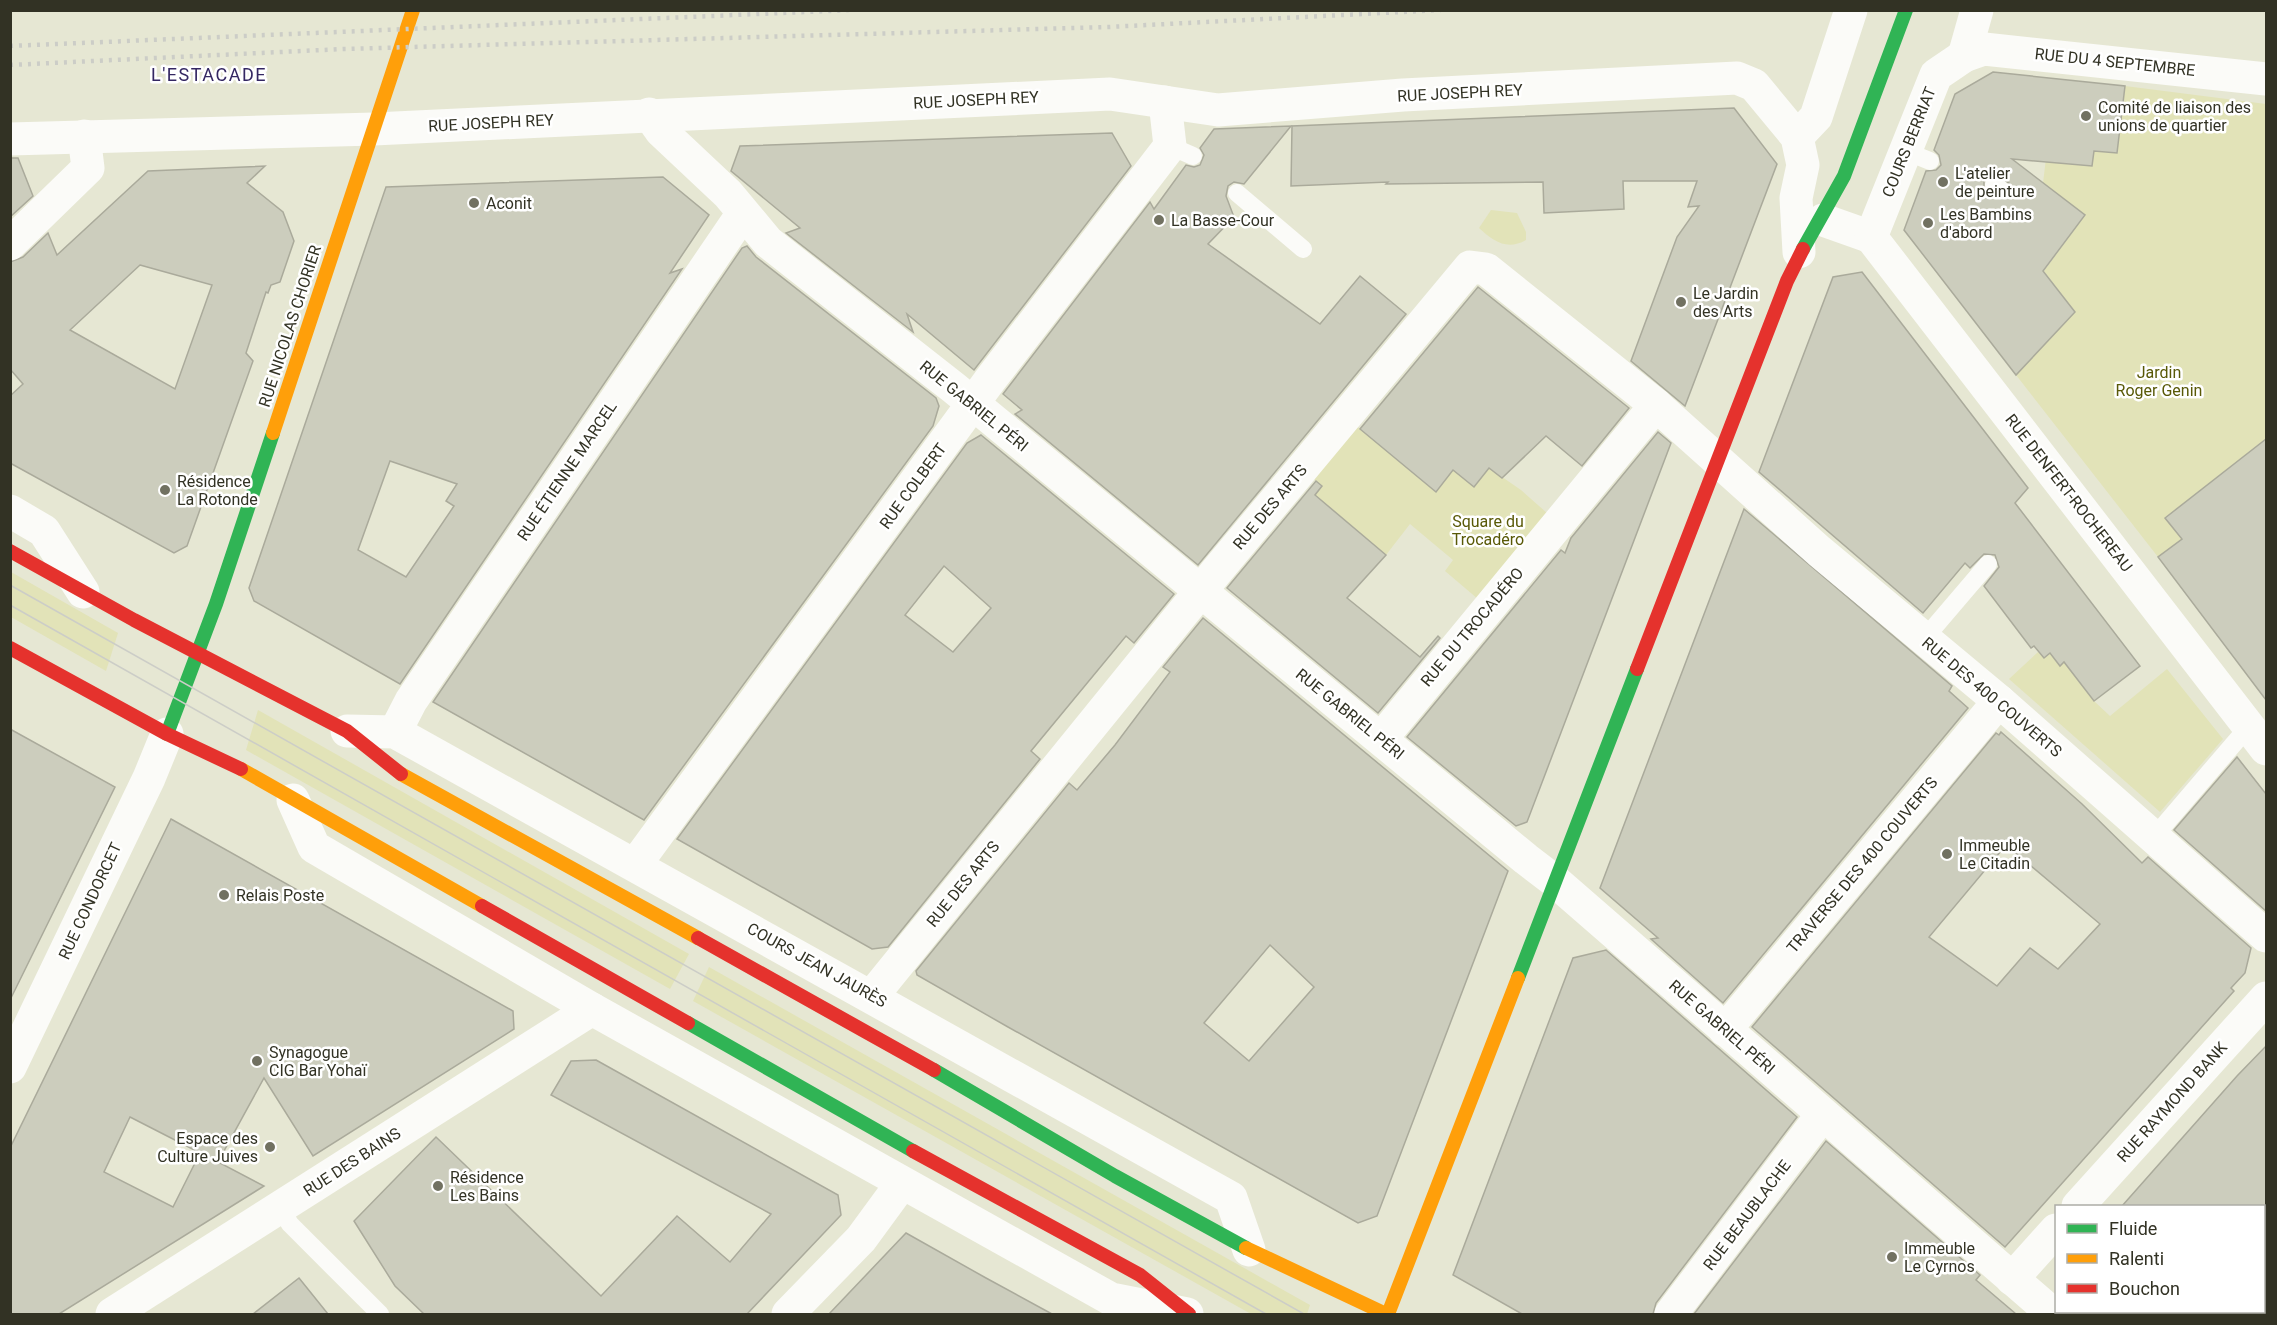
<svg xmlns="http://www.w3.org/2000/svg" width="2277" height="1325" viewBox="0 0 2277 1325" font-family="Roboto,sans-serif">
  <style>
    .green { fill: #e2e3b8 }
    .building { fill: #cccdbd; stroke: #aaaa9b; stroke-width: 1.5; fill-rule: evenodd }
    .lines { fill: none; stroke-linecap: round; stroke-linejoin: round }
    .lane { stroke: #fbfbf8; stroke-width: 18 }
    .street { stroke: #fbfbf8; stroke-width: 33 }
    .fast { stroke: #30b455; stroke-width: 14 }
    .slow { stroke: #ff9f0a; stroke-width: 14 }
    .jam { stroke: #e5322d; stroke-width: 14 }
    .tram { stroke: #cccdc7; stroke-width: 1.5 }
    .rail { stroke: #cccdc7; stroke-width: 4.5; stroke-dasharray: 3 6; stroke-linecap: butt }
    .poi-dot { fill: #717161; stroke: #fff; stroke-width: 2 }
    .labels { text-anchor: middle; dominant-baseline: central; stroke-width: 5; stroke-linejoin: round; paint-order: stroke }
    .street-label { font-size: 16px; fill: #323224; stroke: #fff }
    .poi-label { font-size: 16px; fill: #323224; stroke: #fff; text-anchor: start }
    .park-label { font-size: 16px; fill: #595907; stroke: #fff }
    .neighbourhood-label { font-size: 18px; letter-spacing: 1.5px; fill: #342762; stroke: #fff }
  </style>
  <rect width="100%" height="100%" fill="#e6e7d3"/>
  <!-- green -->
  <g class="green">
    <polygon points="2125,86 2266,104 2266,442 2166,518 2182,539 2158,557 2016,375 2075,312 2044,271 2085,215 2043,183 2047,150 2068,164 2092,166 2094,151 2117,153"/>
    <path d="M 1491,210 L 1517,213 L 1526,232 L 1526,240 C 1507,251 1493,241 1479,228 Z"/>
    <polygon points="1353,423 1435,491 1453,470 1489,468 1521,490 1556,521 1485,605 1445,571 1453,560 1410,524 1386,555 1315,495 1322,486 1310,476"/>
    <polygon points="11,572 118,633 106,671 11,617"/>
    <polygon points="2038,652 2044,658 2050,653 2060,666 2064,662 2094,701 2110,716 2167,669 2223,739 2160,812 2009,679"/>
    <polygon points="258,710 689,954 670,989 246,750"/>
    <polygon points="709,967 1310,1305 1307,1314 1251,1314 693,1001"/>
  </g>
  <!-- building -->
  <g class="building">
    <path d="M 1993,72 L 2125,86 L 2117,153 L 2094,151 L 2092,166 L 2012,159 L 2085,215 L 2043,271 L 2075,312 L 2016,375 L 1904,230 L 1926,171 L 1936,170 L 1941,165 L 1939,155 L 1934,150 L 1955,94 ZM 1994,174 L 2009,183 L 2009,193 L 2004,198 L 1994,198 L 1984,190 L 1984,180 Z"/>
    <polygon points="1734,108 1777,164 1685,406 1631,361 1677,237 1699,206 1688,207 1697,181 1623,181 1624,209 1544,213 1543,182 1386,184 1388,182 1291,186 1292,126"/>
    <polygon points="1291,126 1244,184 1234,182 1228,186 1226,196 1234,217 1208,244 1320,324 1360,276 1406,314 1198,565 1015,414 1022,410 1003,394 1150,202 1154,209 1186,165 1194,167 1200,165 1204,155 1200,148 1214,129"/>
    <polygon points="1112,133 1131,166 974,370 907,314 913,332 786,233 800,228 731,171 740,146"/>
    <polygon points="10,158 18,158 33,196 10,217"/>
    <path d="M 265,166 L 247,183 L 283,212 L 294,241 L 280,282 L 271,285 L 268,293 L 266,292 L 246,353 L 253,361 L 187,546 L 174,553 L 10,463 L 10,396 L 23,384 L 10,369 L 10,262 L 23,257 L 48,233 L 57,255 L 148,171 ZM 140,265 L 212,285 L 175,389 L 70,330 Z"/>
    <path d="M 663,177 L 709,215 L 670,273 L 682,269 L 400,684 L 254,601 L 249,588 L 386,187 ZM 390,461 L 457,484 L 446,501 L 454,506 L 406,577 L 358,550 Z"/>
    <polygon points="747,246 756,257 936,398 939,406 933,426 644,820 433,702 742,248"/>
    <polygon points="1862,272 2028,488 2015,503 2140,666 2094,701 2064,662 2060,666 2050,653 2044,658 2034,646 2031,648 1984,586 1999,567 1995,555 1984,554 1970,568 1965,563 1923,613 1759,472 1833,277"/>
    <polygon points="1478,287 1629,408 1582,466 1546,436 1502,478 1489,468 1474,487 1453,470 1436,492 1360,429"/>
    <polygon points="1658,432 1671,443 1527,822 1516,826 1407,737 1561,550 1565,553 1571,538"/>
    <path d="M 981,435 L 1174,594 L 1134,643 L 1126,636 L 1031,751 L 1040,759 L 888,947 L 872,949 L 677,839 L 967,443 ZM 944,566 L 991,608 L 953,652 L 905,615 Z"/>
    <polygon points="2266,439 2266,700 2158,557 2182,539 2165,518"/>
    <polygon points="1316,481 1322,486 1315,495 1386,555 1347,598 1420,657 1438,636 1440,638 1378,713 1227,588"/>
    <polygon points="1744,509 1952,686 1949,691 1968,708 1723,1003 1651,939 1658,938 1600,888"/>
    <path d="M 1203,618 L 1508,871 L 1377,1216 L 1358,1223 L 1008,1027 L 917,975 L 916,971 L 1069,783 L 1077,790 L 1115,745 L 1170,672 L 1163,667 ZM 1270,945 L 1314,987 L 1249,1061 L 1204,1023 Z"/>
    <polygon points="10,729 115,787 10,1000"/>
    <path d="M 2001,732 L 2082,804 L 2142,863 L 2148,857 L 2251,948 L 2245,973 L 2231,988 L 2234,991 L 2005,1247 L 1752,1027 L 1996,733 L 1999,735 ZM 2006,845 L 2100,924 L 2058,969 L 2030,948 L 1997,986 L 1929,937 Z"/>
    <polygon points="2237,757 2266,794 2266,911 2174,830"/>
    <path d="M 171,819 L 513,1011 L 514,1029 L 313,1156 L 264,1078 L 218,1162 L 264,1186 L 59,1314 L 10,1314 L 10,1148 ZM 130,1117 L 212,1159 L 200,1153 L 173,1207 L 104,1172 Z"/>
    <polygon points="1606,950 1797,1117 1656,1303 1653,1314 1522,1314 1453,1275 1573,958"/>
    <polygon points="2266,1046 2266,1206 2122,1206 2237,1076"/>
    <polygon points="596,1060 838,1195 841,1215 747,1314 424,1314 395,1286 354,1221 436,1137 601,1296 677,1216 730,1262 771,1214 551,1095 571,1061"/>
    <polygon points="1826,1141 1980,1275 1976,1280 2016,1314 1694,1314"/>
    <polygon points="906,1233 986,1278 1052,1314 829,1314"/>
    <polygon points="299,1278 328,1314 253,1314"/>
  </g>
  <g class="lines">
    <!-- lane -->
    <g class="lane">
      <polyline points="1170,146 1193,156"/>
      <polyline points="1905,151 1930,161"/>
      <polyline points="1994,185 1999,188"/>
      <polyline points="1237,193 1303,249"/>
      <polyline points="1924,639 1988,564"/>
      <polyline points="2154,837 2249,726"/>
      <polyline points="280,1208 290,1224 380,1314"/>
    </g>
    <!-- street -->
    <g class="street">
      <polyline points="1964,56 1977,10"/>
      <polyline points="649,114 661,131 728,194 768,242 954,388 1526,859 1556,882 2053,1314"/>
      <polyline points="1797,137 1816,117 1851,10"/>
      <polyline points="10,139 374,129 1110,94 1218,110 1403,95 1737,78 1754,85 1797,137 1803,165 1796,198 1799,252"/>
      <polyline points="1823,220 1871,237"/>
      <polyline points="1871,237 2266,749"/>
      <polyline points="1871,237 1936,75 1964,56 1984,49 2266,79"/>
      <polyline points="10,244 88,168 84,136"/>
      <polyline points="10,511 44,531 83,592"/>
      <polyline points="347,731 395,732 1231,1198 1249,1250"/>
      <polyline points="395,732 411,701 743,213"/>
      <polyline points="1381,739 1656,405"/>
      <polyline points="293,800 314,847 592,1009 1111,1299 1187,1314"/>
      <polyline points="635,865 990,380 1170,146 1165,102"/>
      <polyline points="872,996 1216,572 1470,267 1486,269 1656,405 1819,551 1999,701 2266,936"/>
      <polyline points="1725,1030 1999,701"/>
      <polyline points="10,1067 149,778 167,734"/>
      <polyline points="2078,1206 2266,998"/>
      <polyline points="2012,1279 2056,1230"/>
      <polyline points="112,1314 592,1009"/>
      <polyline points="788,1314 861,1239 902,1183"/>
      <polyline points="1671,1314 1822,1115"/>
    </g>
    <!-- fast -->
    <g class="fast">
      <polyline points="1803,249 1844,176 1906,10"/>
      <polyline points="167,734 216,604 273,433"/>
      <polyline points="1518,978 1637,669"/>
      <polyline points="688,1023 913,1151"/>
      <polyline points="934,1070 1115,1176 1246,1248"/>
    </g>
    <!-- slow -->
    <g class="slow">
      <polyline points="273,433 413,10"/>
      <polyline points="241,769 482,906"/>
      <polyline points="401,774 698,938"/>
      <polyline points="1246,1248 1386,1314"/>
      <polyline points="1388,1314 1518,978"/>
    </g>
    <!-- jam -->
    <g class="jam">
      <polyline points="10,551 134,620 347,731 401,774"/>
      <polyline points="10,648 167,734 241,769"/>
      <polyline points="1637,669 1787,281 1803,249"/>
      <polyline points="482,906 688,1023"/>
      <polyline points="698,938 934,1070"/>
      <polyline points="913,1151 1140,1275 1189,1314"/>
    </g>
    <!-- tram -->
    <g class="tram">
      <polyline points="10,585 1304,1314"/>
      <polyline points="10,605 1266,1314"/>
    </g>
    <!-- rail -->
    <g class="rail">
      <polyline points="10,46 852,10"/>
      <polyline points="10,65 343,49 1108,27 1441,10"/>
    </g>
  </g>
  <!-- markers -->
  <g class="poi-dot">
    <circle cx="2086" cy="116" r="6"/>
    <circle cx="1943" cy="182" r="6"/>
    <circle cx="474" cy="203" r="6"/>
    <circle cx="1159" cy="220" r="6"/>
    <circle cx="1928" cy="223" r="6"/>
    <circle cx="1681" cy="302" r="6"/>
    <circle cx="165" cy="490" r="6"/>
    <circle cx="1947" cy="854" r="6"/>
    <circle cx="224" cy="895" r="6"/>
    <circle cx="257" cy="1061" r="6"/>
    <circle cx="270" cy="1147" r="6"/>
    <circle cx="438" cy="1186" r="6"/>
    <circle cx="1892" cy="1257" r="6"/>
  </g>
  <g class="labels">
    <!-- street labels -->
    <g class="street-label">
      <text transform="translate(2115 62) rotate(6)">RUE DU 4 SEPTEMBRE</text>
      <text transform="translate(1460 93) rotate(-3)">RUE JOSEPH REY</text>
      <text transform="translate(976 100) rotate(-3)">RUE JOSEPH REY</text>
      <text transform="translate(491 123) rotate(-3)">RUE JOSEPH REY</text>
      <text transform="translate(1909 142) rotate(-68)">COURS BERRIAT</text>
      <text transform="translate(290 326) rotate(-72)">RUE NICOLAS CHORIER</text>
      <text transform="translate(974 406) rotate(39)">RUE GABRIEL PÉRI</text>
      <text transform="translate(567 471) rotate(-56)">RUE ÉTIENNE MARCEL</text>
      <text transform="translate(913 486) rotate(-54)">RUE COLBERT</text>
      <text transform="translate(2069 493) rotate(52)">RUE DENFERT-ROCHEREAU</text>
      <text transform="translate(1270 507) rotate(-50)">RUE DES ARTS</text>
      <text transform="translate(1472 627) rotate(-50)">RUE DU TROCADÉRO</text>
      <text transform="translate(1992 697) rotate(40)">RUE DES 400 COUVERTS</text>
      <text transform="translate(1350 714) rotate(39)">RUE GABRIEL PÉRI</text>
      <text transform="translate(1862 865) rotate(-50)">TRAVERSE DES 400 COUVERTS</text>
      <text transform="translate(963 884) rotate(-51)">RUE DES ARTS</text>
      <text transform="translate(90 901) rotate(-65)">RUE CONDORCET</text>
      <text transform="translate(817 965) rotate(29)">COURS JEAN JAURÈS</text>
      <text transform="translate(1722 1027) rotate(41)">RUE GABRIEL PÉRI</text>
      <text transform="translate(2172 1102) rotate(-48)">RUE RAYMOND BANK</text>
      <text transform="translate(352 1162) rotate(-33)">RUE DES BAINS</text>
      <text transform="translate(1747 1215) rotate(-53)">RUE BEAUBLACHE</text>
    </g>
    <!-- poi labels -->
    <g class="poi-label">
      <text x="2098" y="107">Comité de liaison des<tspan x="2098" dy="18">unions de quartier</tspan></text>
      <text x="1955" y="173">L'atelier<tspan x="1955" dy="18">de peinture</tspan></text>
      <text x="486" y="203">Aconit</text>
      <text x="1940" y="214">Les Bambins<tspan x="1940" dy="18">d'abord</tspan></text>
      <text x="1171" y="220">La Basse-Cour</text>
      <text x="1693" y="293">Le Jardin<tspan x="1693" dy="18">des Arts</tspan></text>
      <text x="177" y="481">Résidence<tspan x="177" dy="18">La Rotonde</tspan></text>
      <text x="1959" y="845">Immeuble<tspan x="1959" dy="18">Le Citadin</tspan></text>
      <text x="236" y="895">Relais Poste</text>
      <text x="269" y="1052">Synagogue<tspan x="269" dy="18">CIG Bar Yohaï</tspan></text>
      <text x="258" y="1138" text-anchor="end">Espace des<tspan x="258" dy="18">Culture Juives</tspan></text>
      <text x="450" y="1177">Résidence<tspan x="450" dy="18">Les Bains</tspan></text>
      <text x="1904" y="1248">Immeuble<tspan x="1904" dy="18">Le Cyrnos</tspan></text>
    </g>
    <!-- park labels -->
    <g class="park-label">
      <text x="2159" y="372">Jardin<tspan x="2159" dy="18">Roger Genin</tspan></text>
      <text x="1488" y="521">Square du<tspan x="1488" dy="18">Trocadéro</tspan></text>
    </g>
    <!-- neighbourhood labels -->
    <g class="neighbourhood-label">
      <text x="209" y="74">L'ESTACADE</text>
    </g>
  </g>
  <!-- border -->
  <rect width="2277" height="1325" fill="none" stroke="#323224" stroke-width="24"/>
  <!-- legend -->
  <rect x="2055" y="1205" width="210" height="108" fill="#ffffff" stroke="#adada7" stroke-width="1.5"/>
  <rect x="2067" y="1224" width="30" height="9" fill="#30b455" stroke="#adada7" stroke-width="1.5"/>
  <text x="2109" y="1235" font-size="18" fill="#323224">Fluide</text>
  <rect x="2067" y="1254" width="30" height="9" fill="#ff9f0a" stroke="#adada7" stroke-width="1.5"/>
  <text x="2109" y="1265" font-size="18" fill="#323224">Ralenti</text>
  <rect x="2067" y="1284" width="30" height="9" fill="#e5322d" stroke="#adada7" stroke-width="1.5"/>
  <text x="2109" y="1295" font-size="18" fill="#323224">Bouchon</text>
</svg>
